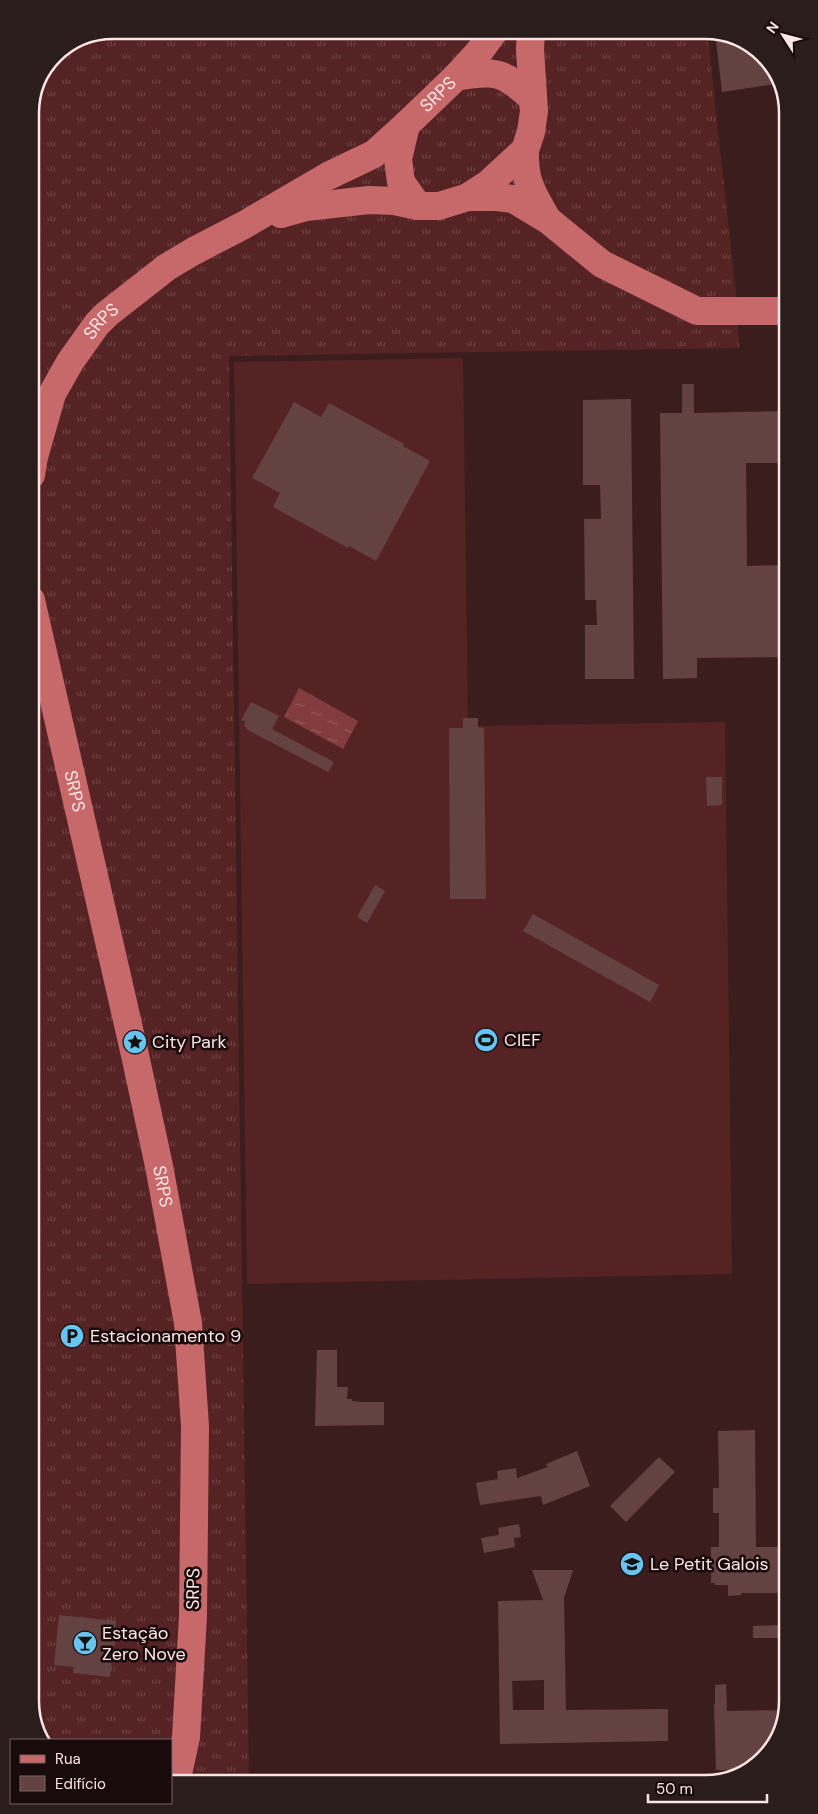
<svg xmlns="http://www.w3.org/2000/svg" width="818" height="1814" viewBox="0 0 818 1814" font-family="'DM Sans',sans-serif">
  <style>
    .grass { fill: url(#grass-tufts) }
    .pitch { fill: #562325 }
    .water { fill: url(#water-ripples) }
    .building { fill: #644241; fill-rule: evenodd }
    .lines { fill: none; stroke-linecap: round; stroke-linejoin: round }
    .major { stroke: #c7686a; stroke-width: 28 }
    .labels { text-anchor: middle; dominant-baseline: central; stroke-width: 5; stroke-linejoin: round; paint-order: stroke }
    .street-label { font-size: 18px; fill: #fce6e5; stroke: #190b0b }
    .poi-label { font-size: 18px; fill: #fce6e5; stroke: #190b0b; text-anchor: start }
    .rim { fill: none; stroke: #fce6e5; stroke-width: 2.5 }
  </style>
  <defs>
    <pattern id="grass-tufts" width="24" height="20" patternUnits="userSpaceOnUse" patternTransform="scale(1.25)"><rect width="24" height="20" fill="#562325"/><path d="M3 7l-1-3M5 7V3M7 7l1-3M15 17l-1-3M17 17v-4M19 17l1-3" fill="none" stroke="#6f4344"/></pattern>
    <pattern id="water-ripples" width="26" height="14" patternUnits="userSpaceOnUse" patternTransform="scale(1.25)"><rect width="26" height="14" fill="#833c3d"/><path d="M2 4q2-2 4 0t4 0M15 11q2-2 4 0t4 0" fill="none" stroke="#955859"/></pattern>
  </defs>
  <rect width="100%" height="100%" fill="#3b1d1d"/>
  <!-- grass -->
  <polygon class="grass" points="113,30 707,30 737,303 739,348 229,356 249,1783 171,1783 171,1740 43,1740 34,1728 30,108 54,54"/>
  <!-- pitch -->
  <g class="pitch">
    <polygon points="463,358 468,726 725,722 732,1274 247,1284 234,362"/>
    <rect x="785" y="1307" width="2" height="63"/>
  </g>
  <!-- water -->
  <polygon class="water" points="299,688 358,721 343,749 284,717"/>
  <!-- building -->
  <g class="building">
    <polygon points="715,32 755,47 782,83 722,92"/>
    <polygon points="682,384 694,384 694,413 784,411 785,463 746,463 747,566 785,565 785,657 697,658 697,678 663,679 660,413 682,413"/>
    <polygon points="631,399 634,679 585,679 585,625 597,625 596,600 585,600 584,519 601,519 600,485 583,485 583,400"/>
    <polygon points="294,402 321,417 329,403 404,444 403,446 430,461 376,561 349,546 348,548 273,507 280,493 252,478"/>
    <polygon points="251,702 279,716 272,729 334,762 328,772 246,729 247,728 244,726 246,722 241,720"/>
    <polygon points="463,718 478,718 478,727 484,728 486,899 450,899 449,728 463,728"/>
    <polygon points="706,777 722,777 722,805 707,806"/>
    <polygon points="375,885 385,891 367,923 357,917"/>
    <polygon points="533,914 659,985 650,1002 523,931"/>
    <polygon points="317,1350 337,1350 337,1387 348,1387 347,1399 352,1399 352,1401 362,1402 384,1402 384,1425 315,1426"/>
    <polygon points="755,1430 756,1547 788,1547 788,1593 741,1593 742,1595 728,1596 728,1585 715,1585 715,1583 711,1583 711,1547 719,1547 719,1513 713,1513 713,1488 719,1488 718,1431"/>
    <polygon points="577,1451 590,1486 543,1505 541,1496 480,1505 476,1483 498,1479 497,1471 516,1468 517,1478 548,1467 546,1464"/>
    <polygon points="659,1457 675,1472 626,1522 610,1506"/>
    <polygon points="519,1524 521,1537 514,1538 515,1547 484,1553 481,1538 499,1535 498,1528"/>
    <path d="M 532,1570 L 573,1570 L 564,1598 L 566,1710 L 668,1709 L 668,1741 L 500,1744 L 498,1601 L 543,1600 ZM 544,1680 L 544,1710 L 513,1710 L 512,1681 Z"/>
    <polygon points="59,1615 116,1621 110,1677 73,1673 74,1667 54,1665"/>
    <polygon points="778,1625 778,1638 753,1638 753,1626"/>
    <polygon points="726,1684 727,1711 785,1710 774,1747 744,1771 716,1770 714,1704 715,1704 715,1685"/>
  </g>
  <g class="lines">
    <!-- major -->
    <g class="major">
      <path d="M 456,77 C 495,70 503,71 532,98"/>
      <polyline points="406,125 398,159 401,182 418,206"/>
      <path d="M 525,150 C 524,182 532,192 547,219"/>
      <polyline points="468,197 496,197 513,199 548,220 602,264 697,311 784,311"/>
      <polyline points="281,214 306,207 369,200 394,201 418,206 439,206 468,197 488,184 525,150 531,132 534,111 530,49 531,30"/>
      <path id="s1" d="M 31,475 L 34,457 L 52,394 L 70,362 L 97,324 L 107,314 L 167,267 L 194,251 L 244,225 L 328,176 L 374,154 L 406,125 L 456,77 L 479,52 L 495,30"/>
      <path id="s2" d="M 31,600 L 135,1055 L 159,1166 L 188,1323 L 195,1426 L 193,1616 L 186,1737 L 176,1783"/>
    </g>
  </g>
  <!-- icons -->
  <defs>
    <g id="stadium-disc" transform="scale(1.25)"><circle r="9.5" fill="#67c4f0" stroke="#190b0b"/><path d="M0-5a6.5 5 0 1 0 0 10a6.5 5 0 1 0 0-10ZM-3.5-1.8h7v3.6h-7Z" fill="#111"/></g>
    <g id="sight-disc" transform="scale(1.25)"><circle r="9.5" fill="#67c4f0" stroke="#190b0b"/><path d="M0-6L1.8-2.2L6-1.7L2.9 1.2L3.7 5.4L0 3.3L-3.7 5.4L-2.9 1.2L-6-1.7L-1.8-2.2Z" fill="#111"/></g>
    <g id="parking-disc" transform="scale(1.25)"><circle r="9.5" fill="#67c4f0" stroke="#190b0b"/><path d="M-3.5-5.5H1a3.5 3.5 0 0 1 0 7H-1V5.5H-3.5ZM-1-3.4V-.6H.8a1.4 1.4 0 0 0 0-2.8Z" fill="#111"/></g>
    <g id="school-disc" transform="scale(1.25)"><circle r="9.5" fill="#67c4f0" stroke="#190b0b"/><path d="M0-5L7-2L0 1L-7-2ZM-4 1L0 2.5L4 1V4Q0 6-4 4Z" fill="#111"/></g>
    <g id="bar-disc" transform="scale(1.25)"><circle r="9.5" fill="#67c4f0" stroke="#190b0b"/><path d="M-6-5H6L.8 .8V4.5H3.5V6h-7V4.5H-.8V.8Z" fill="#111"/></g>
  </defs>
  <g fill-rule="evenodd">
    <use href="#stadium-disc" x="486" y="1040"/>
    <use href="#sight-disc" x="135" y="1042"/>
    <use href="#parking-disc" x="72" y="1336"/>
    <use href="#school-disc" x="632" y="1564"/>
    <use href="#bar-disc" x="85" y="1643"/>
  </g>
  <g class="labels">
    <!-- street labels -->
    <g class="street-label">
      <text stroke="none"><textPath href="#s1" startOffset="581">SRPS</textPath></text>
      <text stroke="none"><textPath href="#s1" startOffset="172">SRPS</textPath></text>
      <text stroke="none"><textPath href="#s2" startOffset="196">SRPS</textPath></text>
      <text stroke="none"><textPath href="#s2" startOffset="601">SRPS</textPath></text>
      <text transform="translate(193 1589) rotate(-89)">SRPS</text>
    </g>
    <!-- poi labels -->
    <g class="poi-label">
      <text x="504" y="1040">CIEF</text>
      <text x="152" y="1042">City Park</text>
      <text x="90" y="1336">Estacionamento 9</text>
      <text x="650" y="1564">Le Petit Galois</text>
      <text x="102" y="1633">Estação<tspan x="102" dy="21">Zero Nove</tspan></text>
    </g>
  </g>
  <!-- crop -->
  <path d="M0 0H818V1814H0ZM113 39H705A74 74 0 0 1 779 113V1701A74 74 0 0 1 705 1775H113A74 74 0 0 1 39 1701V113A74 74 0 0 1 113 39Z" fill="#2b1d1c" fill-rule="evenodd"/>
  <path class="rim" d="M113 39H705A74 74 0 0 1 779 113V1701A74 74 0 0 1 705 1775H113A74 74 0 0 1 39 1701V113A74 74 0 0 1 113 39Z"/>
  <!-- legend -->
  <rect x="10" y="1739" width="162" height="65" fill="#190b0b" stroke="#746362"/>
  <rect x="20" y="1755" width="25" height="8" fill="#c7686a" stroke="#746362"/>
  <text x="55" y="1764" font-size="15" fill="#fce6e5">Rua</text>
  <rect x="20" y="1776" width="25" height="15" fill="#644241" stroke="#746362"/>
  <text x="55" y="1789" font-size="15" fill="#fce6e5">Edifício</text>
  <!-- north arrow -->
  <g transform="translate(783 35) rotate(306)" stroke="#190b0b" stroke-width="4" paint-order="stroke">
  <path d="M0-4L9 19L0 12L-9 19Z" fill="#fce6e5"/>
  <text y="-8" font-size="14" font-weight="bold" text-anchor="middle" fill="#fce6e5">N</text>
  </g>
  <!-- scale -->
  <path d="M648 1794v8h119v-8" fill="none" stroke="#fce6e5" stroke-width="2.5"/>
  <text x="656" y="1794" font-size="15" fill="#fce6e5" stroke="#190b0b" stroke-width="4" paint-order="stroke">50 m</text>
</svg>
